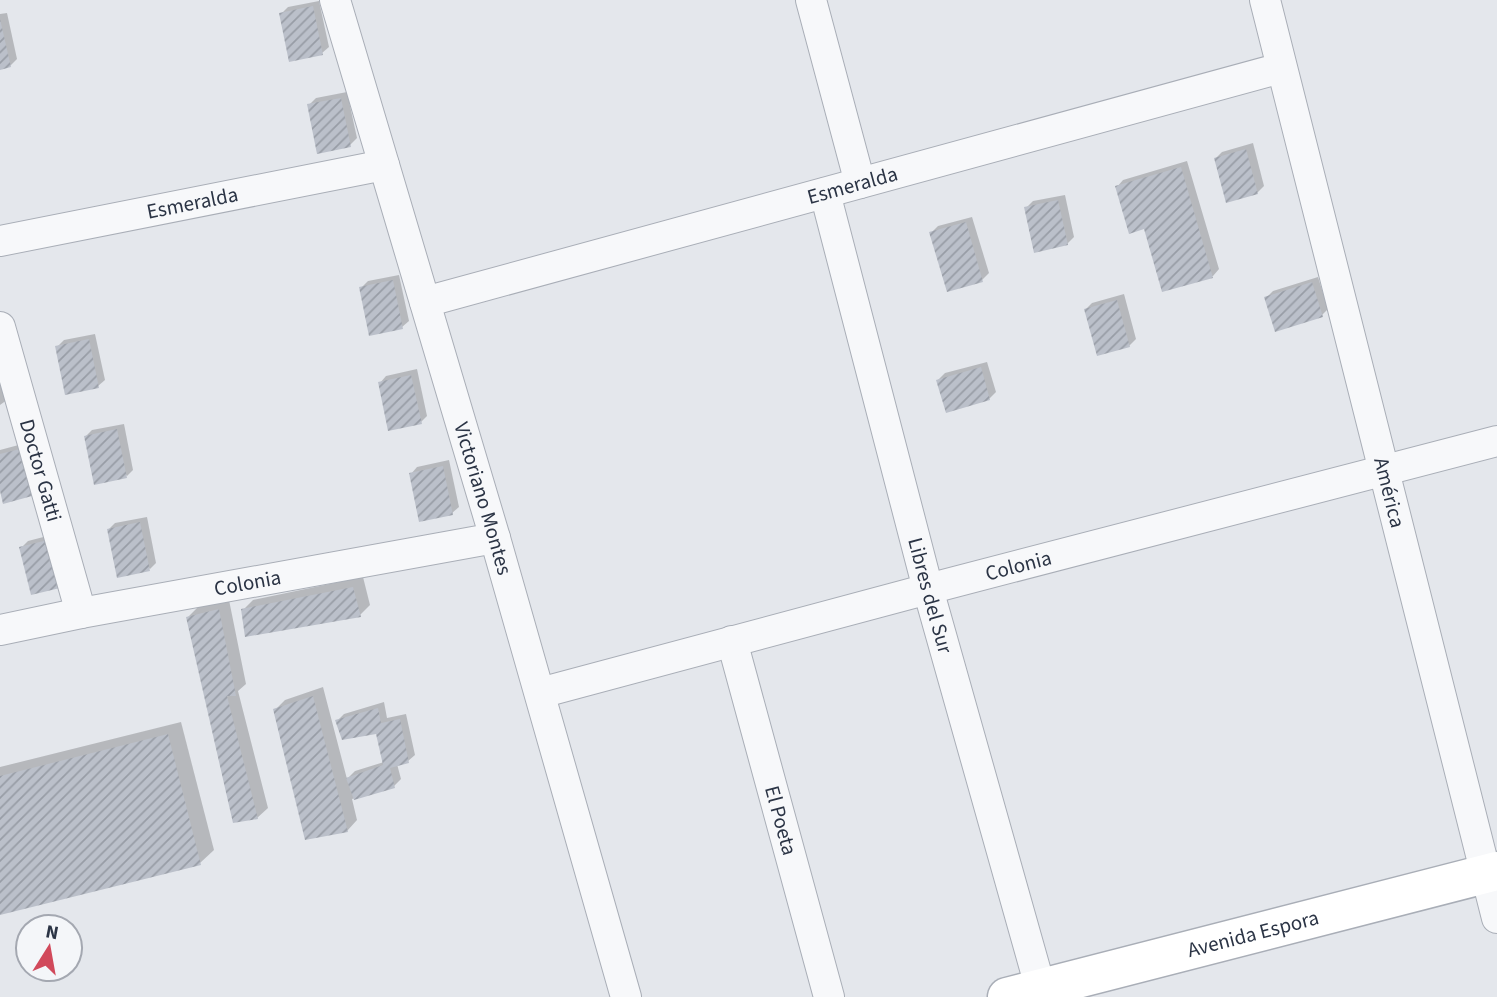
<svg xmlns="http://www.w3.org/2000/svg" width="1497" height="997" viewBox="0 0 1497 997" font-family="'Source Sans 3',sans-serif">
  <style>
    .shadow { fill: #0003 }
    .building { fill: url(#building-hatch) }
    .lines { fill: none; stroke-linecap: round; stroke-linejoin: round }
    .street-casing { stroke: #a9aeb7; stroke-width: 32 }
    .secondary-casing { stroke: #a9aeb7; stroke-width: 41 }
    .street { stroke: #f7f8fa; stroke-width: 30 }
    .secondary { stroke: #fff; stroke-width: 38 }
    .labels { text-anchor: middle; dominant-baseline: central; stroke-width: 5; stroke-linejoin: round; paint-order: stroke }
    .street-label { font-size: 21px; fill: #2b3445; stroke: #f4f6f9 }
  </style>
  <defs>
    <pattern id="building-hatch" width="6" height="6" patternUnits="userSpaceOnUse" patternTransform="scale(1.75)"><rect width="6" height="6" fill="#bbc0ca"/><path d="M-1 1l2-2M0 6l6-6M5 7l2-2" fill="none" stroke="#989da6"/></pattern>
  </defs>
  <rect width="100%" height="100%" fill="#e4e7ec"/>
  <!-- shadow -->
  <g class="shadow">
    <polygon points="319,1 329,47 322,53 281,14 288,7"/>
    <polygon points="7,13 17,59 10,66 0,68 0,14"/>
    <polygon points="347,92 357,138 350,145 309,105 316,98"/>
    <polygon points="1253,143 1264,186 1258,192 1227,201 1216,158 1222,152"/>
    <polygon points="1187,161 1219,269 1213,276 1163,290 1145,227 1117,187 1123,180"/>
    <polygon points="1065,195 1074,237 1067,244 1026,208 1033,201"/>
    <polygon points="972,217 989,273 982,280 931,233 938,226"/>
    <polygon points="399,275 409,321 402,327 361,288 368,281"/>
    <polygon points="1318,277 1328,309 1322,315 1266,298 1273,291"/>
    <polygon points="1124,294 1136,339 1129,346 1086,309 1092,303"/>
    <polygon points="95,334 105,380 98,386 57,347 64,340"/>
    <polygon points="0,354 11,397 0,405"/>
    <polygon points="987,362 996,392 989,399 938,380 945,373"/>
    <polygon points="417,369 427,416 421,422 380,383 386,376"/>
    <polygon points="124,424 133,470 127,476 86,436 92,430"/>
    <polygon points="26,443 38,488 31,495 0,484 0,450"/>
    <polygon points="449,460 459,507 452,513 411,474 417,467"/>
    <polygon points="147,517 156,563 150,569 108,530 115,523"/>
    <polygon points="55,534 66,579 21,548 28,541"/>
    <polygon points="363,577 370,605 360,615 243,610 253,600"/>
    <polygon points="229,600 246,684 238,691 268,808 257,818 188,617 198,607"/>
    <polygon points="323,687 347,779 355,771 384,762 377,732 337,721 344,714 384,702 387,718 406,714 415,755 408,761 397,764 401,779 394,786 352,799 357,820 347,831 275,710 285,700"/>
    <polygon points="181,722 214,850 200,863 0,914 0,767"/>
  </g>
  <!-- building -->
  <g class="building">
    <polygon points="313,6 323,55 289,62 279,13"/>
    <polygon points="0,19 11,67 0,70"/>
    <polygon points="341,98 351,147 317,154 307,104"/>
    <polygon points="1246,149 1258,194 1226,203 1214,158"/>
    <polygon points="1181,167 1213,278 1162,292 1144,229 1129,234 1115,186"/>
    <polygon points="1058,200 1068,245 1034,253 1024,207"/>
    <polygon points="966,222 983,282 947,292 929,232"/>
    <polygon points="393,280 403,329 369,336 359,287"/>
    <polygon points="1312,282 1323,317 1275,332 1264,297"/>
    <polygon points="1117,300 1130,347 1097,356 1084,309"/>
    <polygon points="89,339 99,388 65,395 55,346"/>
    <polygon points="981,367 990,400 946,413 936,380"/>
    <polygon points="411,375 422,424 388,431 378,382"/>
    <polygon points="117,429 127,478 94,485 84,436"/>
    <polygon points="20,449 32,496 3,504 0,491 0,454"/>
    <polygon points="443,466 453,515 419,522 409,473"/>
    <polygon points="140,522 150,571 117,578 107,529"/>
    <polygon points="48,540 60,588 31,595 19,547"/>
    <polygon points="353,587 361,617 245,637 241,609"/>
    <polygon points="219,609 236,696 227,696 258,819 233,823 186,617"/>
    <polygon points="313,696 348,832 305,840 273,709"/>
    <polygon points="378,708 381,723 400,719 409,763 390,768 395,788 354,800 346,778 383,765 376,734 342,740 335,720"/>
    <polygon points="168,734 201,865 0,915 0,776"/>
  </g>
  <g class="lines">
    <!-- street casing -->
    <g class="street-casing">
      <g id="street">
        <path id="s1" d="M 335,0 L 495,538 L 626,997"/>
        <polyline points="811,0 860,183"/>
        <path id="s2" d="M 1265,0 L 1497,918"/>
        <path id="s3" d="M 825,193 L 928,589 L 1043,997"/>
        <path id="s4" d="M 0,241 L 384,165"/>
        <path id="s5" d="M 425,302 L 1281,68"/>
        <path id="s6" d="M 0,327 L 81,613"/>
        <path id="s7" d="M 0,630 L 81,613 L 495,538"/>
        <path id="s8" d="M 732,641 L 829,997"/>
        <path id="s9" d="M 540,693 L 928,589 L 1497,441"/>
      </g>
    </g>
    <!-- secondary casing -->
    <g class="secondary-casing">
      <g id="secondary">
        <path id="s10" d="M 1007,997 L 1497,871"/>
      </g>
    </g>
    <!-- street -->
    <use href="#street" class="street"/>
    <!-- secondary -->
    <use href="#secondary" class="secondary"/>
  </g>
  <g class="labels">
    <!-- street labels -->
    <g class="street-label">
      <text stroke="none"><textPath href="#s5" startOffset="443">Esmeralda</textPath></text>
      <text stroke="none"><textPath href="#s4" startOffset="196">Esmeralda</textPath></text>
      <text stroke="none"><textPath href="#s6" startOffset="149">Doctor Gatti</textPath></text>
      <text stroke="none"><textPath href="#s2" startOffset="508">América</textPath></text>
      <text stroke="none"><textPath href="#s1" startOffset="520">Victoriano Montes</textPath></text>
      <text stroke="none"><textPath href="#s9" startOffset="495">Colonia</textPath></text>
      <text stroke="none"><textPath href="#s7" startOffset="252">Colonia</textPath></text>
      <text stroke="none"><textPath href="#s3" startOffset="416">Libres del Sur</textPath></text>
      <text stroke="none"><textPath href="#s8" startOffset="186">El Poeta</textPath></text>
      <text stroke="none"><textPath href="#s10" startOffset="254">Avenida Espora</textPath></text>
    </g>
  </g>
  <!-- north arrow -->
  <g transform="translate(49 948) rotate(11)"><circle r="33" fill="#f4f6f9" stroke="#a4a8b1" stroke-width="2"/>
  <path d="M0-5L12 26L0 18L-12 26Z" fill="#d1495b"/>
  <text y="-10" font-size="19" font-weight="bold" text-anchor="middle" fill="#2b3445">N</text>
  </g>
</svg>
